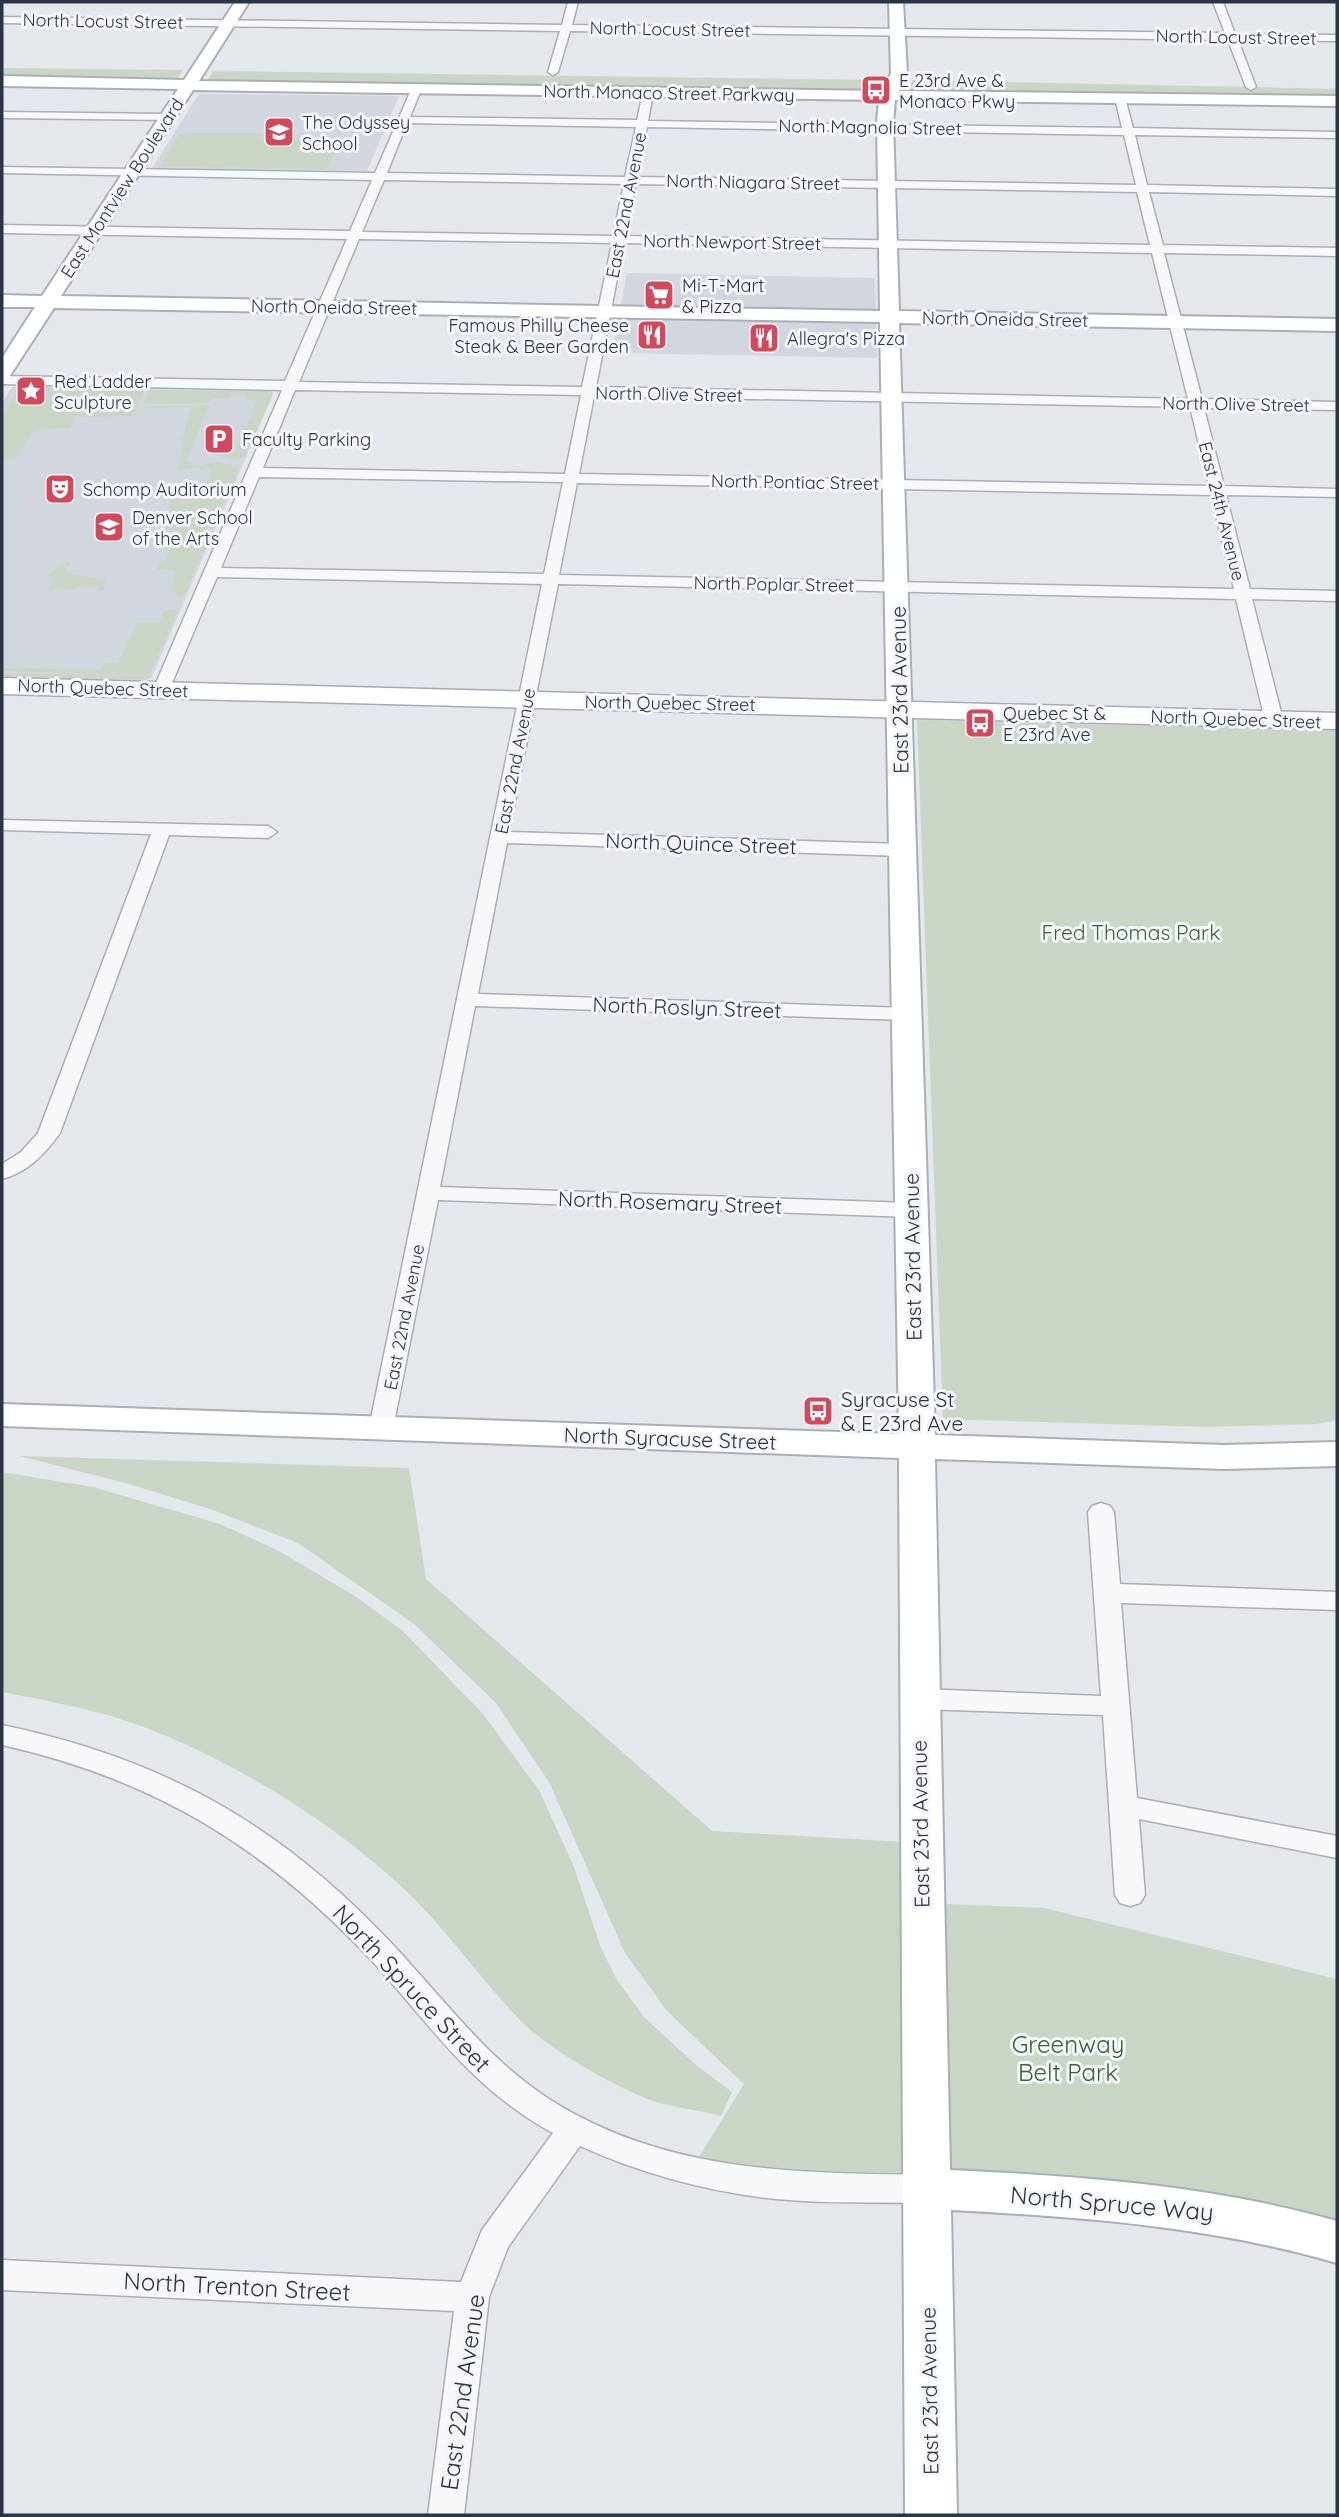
<svg xmlns="http://www.w3.org/2000/svg" width="1339" height="2517" viewBox="0 0 1339 2517" font-family="Quicksand,sans-serif">
  <style>
    .built { fill: #d2d6de }
    .green { fill: #c9d6c5 }
    .lines { fill: none; stroke-linecap: round; stroke-linejoin: round }
    .street-casing { stroke: #a9aeb7; stroke-width: 3 }
    .secondary-casing { stroke: #a9aeb7; stroke-width: 4 }
    .primary-casing { stroke: #a3abb8; stroke-width: 3 }
    .street { fill: #f7f8fa; fill-rule: evenodd }
    .secondary { fill: #fff; fill-rule: evenodd }
    .primary { fill: #fff; fill-rule: evenodd }
    .labels { text-anchor: middle; dominant-baseline: central; stroke-width: 6; stroke-linejoin: round; paint-order: stroke }
    .far-street-label { font-size: 18px; fill: #2b3445; stroke: #f4f6f9 }
    .far-poi-label { font-size: 18px; fill: #2b3445; stroke: #f4f6f9; text-anchor: start }
    .street-label { font-size: 21px; fill: #2b3445; stroke: #f4f6f9 }
    .park-label { font-size: 21px; fill: #3f6138; stroke: #f4f6f9 }
    .poi-label { font-size: 21px; fill: #2b3445; stroke: #f4f6f9; text-anchor: start }
    .near-street-label { font-size: 24px; fill: #2b3445; stroke: #f4f6f9 }
    .near-park-label { font-size: 24px; fill: #3f6138; stroke: #f4f6f9 }
  </style>
  <rect width="100%" height="100%" fill="#e4e7ec"/>
  <!-- built -->
  <g class="built">
    <polygon points="199,94 399,96 367,171 152,168"/>
    <polygon points="627,273 875,278 877,358 612,353"/>
    <polygon points="16,386 274,392 151,679 2,677 2,403 12,387"/>
  </g>
  <!-- green -->
  <g class="green">
    <polygon points="2,68 183,70 176,80 2,78"/>
    <polygon points="213,71 880,80 872,93 207,81"/>
    <polygon points="913,80 1337,89 1337,99 904,94"/>
    <polygon points="196,133 262,133 259,139 319,140 315,150 336,152 328,168 324,169 160,166 179,134"/>
    <polygon points="20,387 145,389 133,416 74,417 70,428 36,429 15,458 2,461 2,416"/>
    <path d="M 149,390 L 270,391 L 273,393 L 245,456 C 239,460 225,460 221,454 L 234,453 L 245,427 L 233,426 L 247,425 L 257,400 L 246,399 L 247,395 L 232,394 L 230,399 L 213,398 L 207,403 L 143,404 Z"/>
    <path d="M 144,406 L 209,406 L 187,459 L 197,467 L 212,462 L 238,466 L 239,468 L 185,594 L 180,597 L 171,589 L 175,570 L 156,570 L 158,563 L 164,563 L 179,530 L 164,530 L 171,499 C 184,499 215,489 209,468 L 177,469 L 183,441 L 180,440 L 181,435 L 184,435 L 191,407 L 142,408 Z"/>
    <polygon points="70,561 65,572 105,580 104,591 97,591 98,587 78,586 74,590 48,589 52,578 48,574"/>
    <polygon points="175,609 178,612 149,675 2,671 2,668 100,670 104,663 118,663 137,622 159,622 164,611"/>
    <polygon points="2,673 148,676 152,677 146,680 2,677"/>
    <polygon points="917,720 1337,730 1337,1420 1316,1424 1205,1427 943,1419"/>
    <polygon points="19,1456 409,1468 426,1579 712,1831 921,1843 922,1903 1044,1908 1337,1979 1337,2243 1271,2224 691,2170 744,2084 667,2011 625,1953 549,1782 496,1703 414,1624 298,1543 213,1510 129,1484"/>
    <path d="M 2,1472 L 93,1487 L 220,1524 L 277,1550 L 355,1596 L 403,1631 L 483,1714 L 539,1790 L 574,1867 L 601,1948 L 617,1980 L 644,2017 L 696,2065 L 732,2092 L 721,2116 C 699,2110 675,2108 653,2101 C 613,2086 547,2049 518,2018 C 478,1976 445,1927 402,1887 C 326,1816 211,1746 111,1716 C 75,1706 38,1699 2,1692 Z"/>
  </g>
  <g class="lines">
    <!-- street casing -->
    <g class="street-casing">
      <g id="street">
        <polygon points="568,2 578,2 572,25 1225,33 1213,2 1223,2 1235,34 1337,35 1337,41 1238,40 1256,87 1251,90 1246,87 1228,40 570,31 558,72 553,75 548,72 560,31 2,23 2,17 562,25"/>
        <path d="M 416,87 L 421,90 L 410,117 L 637,120 L 643,93 L 648,90 L 653,93 L 648,121 L 1122,128 L 1115,98 L 1120,95 L 1125,98 L 1133,128 L 1337,132 L 1337,138 L 1135,135 L 1147,185 L 1337,189 L 1337,196 L 1149,192 L 1163,245 L 1337,248 L 1337,256 L 1164,253 L 1202,399 L 1337,402 L 1337,410 L 1204,408 L 1224,486 L 1337,489 L 1337,497 L 1226,495 L 1250,589 L 1337,591 L 1337,601 L 1252,599 L 1283,720 L 1274,725 L 1265,720 L 1236,599 L 558,584 L 509,832 L 902,844 L 911,850 L 902,856 L 507,843 L 478,994 L 906,1008 L 913,1010 L 916,1014 L 913,1018 L 906,1020 L 475,1006 L 440,1187 L 911,1203 L 919,1205 L 922,1210 L 919,1215 L 911,1217 L 438,1200 L 393,1428 L 390,1434 L 381,1436 L 372,1434 L 369,1428 L 542,584 L 217,577 L 169,690 L 167,694 L 155,694 L 153,690 L 282,390 L 2,384 L 2,376 L 285,381 L 347,239 L 2,233 L 2,225 L 350,231 L 372,180 L 2,173 L 2,167 L 375,173 L 411,90 ZM 407,123 L 636,127 L 625,177 L 387,173 ZM 647,127 L 1124,135 L 1136,185 L 637,177 ZM 384,180 L 624,184 L 613,236 L 362,232 ZM 636,184 L 1137,192 L 1150,245 L 625,236 ZM 359,239 L 612,243 L 582,387 L 299,382 ZM 624,243 L 1152,253 L 1188,399 L 596,387 ZM 295,390 L 581,395 L 565,474 L 263,468 ZM 594,396 L 1190,407 L 1209,486 L 579,474 ZM 259,477 L 563,482 L 544,574 L 221,568 ZM 577,483 L 1211,495 L 1234,589 L 559,575 Z"/>
        <polygon points="2,112 169,114 174,117 169,120 2,118"/>
        <path d="M 2,820 L 268,826 L 277,832 L 268,838 L 169,835 L 60,1133 C 45,1154 28,1172 2,1179 L 2,1164 L 21,1152 L 38,1133 L 151,834 L 2,830 Z"/>
        <polygon points="1101,1503 1110,1506 1114,1512 1120,1584 1337,1592 1337,1610 1121,1603 1137,1798 1337,1836 1337,1858 1139,1819 1145,1895 1140,1903 1130,1906 1120,1903 1115,1895 1103,1715 919,1709 909,1706 905,1699 909,1692 919,1689 1101,1696 1088,1512 1092,1506"/>
        <path d="M 2,1725 C 165,1759 283,1826 396,1948 C 448,2004 491,2064 557,2104 C 671,2173 798,2173 926,2175 L 937,2179 L 942,2189 L 937,2199 L 926,2203 C 876,2202 826,2204 776,2199 C 708,2192 642,2174 580,2146 L 508,2247 L 489,2297 L 464,2515 L 428,2515 L 454,2311 L 2,2290 L 2,2260 L 461,2282 L 482,2230 L 553,2133 C 472,2089 434,2029 374,1963 C 268,1849 155,1779 2,1745 Z"/>
      </g>
    </g>
    <!-- secondary casing -->
    <g class="secondary-casing">
      <path id="secondary" d="M 235,2 L 249,2 L 199,81 L 883,91 L 891,73 L 889,2 L 903,2 L 907,73 L 899,91 L 1337,96 L 1337,106 L 895,100 L 893,122 L 899,311 L 1337,319 L 1337,331 L 899,323 L 935,1435 L 1224,1445 L 1337,1442 L 1337,1466 L 1224,1469 L 935,1459 L 950,2170 C 1081,2176 1210,2185 1337,2221 L 1337,2263 C 1210,2226 1082,2217 951,2210 L 957,2515 L 905,2515 L 899,1458 L 2,1426 L 2,1404 L 899,1434 L 880,322 L 54,308 L 9,377 L 2,379 L 2,358 L 35,307 L 2,307 L 2,295 L 42,296 L 178,89 L 2,86 L 2,76 L 184,80 ZM 193,90 L 879,100 L 877,122 L 880,311 L 61,296 Z"/>
    </g>
    <!-- primary casing -->
    <g class="primary-casing">
      <polygon id="primary" points="2,678 1337,713 1337,729 2,694"/>
    </g>
    <!-- street -->
    <use href="#street" class="street"/>
    <!-- secondary -->
    <use href="#secondary" class="secondary"/>
    <!-- primary -->
    <use href="#primary" class="primary"/>
  </g>
  <!-- icons -->
  <defs>
    <g id="bus-square" transform="scale(1.575)"><rect x="-9" y="-9" width="18" height="18" rx="4" fill="#d1495b" stroke="#f4f6f9"/><path d="M-5-6H5V4H4V6H2V4H-2V6H-4V4H-5ZM-3.5-4V0h7V-4ZM-3.5 1.2v1.5H-2V1.2ZM2 1.2v1.5H3.5V1.2Z" fill="#fff"/></g>
    <g id="school-square" transform="scale(1.575)"><rect x="-9" y="-9" width="18" height="18" rx="4" fill="#d1495b" stroke="#f4f6f9"/><path d="M0-5L7-2L0 1L-7-2ZM-4 1L0 2.5L4 1V4Q0 6-4 4Z" fill="#fff"/></g>
    <g id="supermarket-square" transform="scale(1.575)"><rect x="-9" y="-9" width="18" height="18" rx="4" fill="#d1495b" stroke="#f4f6f9"/><path d="M-6-5.5h2.5l.6 2H6L4.5 2H-2.5L-4.4-4H-6ZM-1.5 3.2a1.3 1.3 0 1 0 .1 0ZM3 3.2a1.3 1.3 0 1 0 .1 0Z" fill="#fff"/></g>
    <g id="restaurant-square" transform="scale(1.575)"><rect x="-9" y="-9" width="18" height="18" rx="4" fill="#d1495b" stroke="#f4f6f9"/><path d="M-5-6h1v4h1v-4h1v4h1v-4h1v5L-1.5 .5V6h-2V.5L-5-1ZM5-6V6H3V1.5H1.5Q1.5-4 5-6Z" fill="#fff"/></g>
    <g id="sight-square" transform="scale(1.575)"><rect x="-9" y="-9" width="18" height="18" rx="4" fill="#d1495b" stroke="#f4f6f9"/><path d="M0-6L1.8-2.2L6-1.7L2.9 1.2L3.7 5.4L0 3.3L-3.7 5.4L-2.9 1.2L-6-1.7L-1.8-2.2Z" fill="#fff"/></g>
    <g id="parking-square" transform="scale(1.575)"><rect x="-9" y="-9" width="18" height="18" rx="4" fill="#d1495b" stroke="#f4f6f9"/><path d="M-3.5-5.5H1a3.5 3.5 0 0 1 0 7H-1V5.5H-3.5ZM-1-3.4V-.6H.8a1.4 1.4 0 0 0 0-2.8Z" fill="#fff"/></g>
    <g id="theatre-square" transform="scale(1.575)"><rect x="-9" y="-9" width="18" height="18" rx="4" fill="#d1495b" stroke="#f4f6f9"/><path d="M-5-5.5Q0-4 5-5.5V0Q5 5 0 6Q-5 5-5 0ZM-3.3-2.5H-1v1.5H-3.3ZM1-2.5H3.3v1.5H1ZM-2.8 1Q0 5.5 2.8 1Z" fill="#fff"/></g>
  </defs>
  <g fill-rule="evenodd">
    <use href="#bus-square" x="876" y="90"/>
    <use href="#school-square" x="279" y="132"/>
    <use href="#supermarket-square" x="659" y="295"/>
    <use href="#restaurant-square" x="652" y="335"/>
    <use href="#restaurant-square" x="764" y="338"/>
    <use href="#sight-square" x="31" y="391"/>
    <use href="#parking-square" x="219" y="439"/>
    <use href="#theatre-square" x="60" y="489"/>
    <use href="#school-square" x="109" y="527"/>
    <use href="#bus-square" x="980" y="723"/>
    <use href="#bus-square" x="818" y="1411"/>
  </g>
  <g class="labels">
    <!-- far-street labels -->
    <g class="far-street-label">
      <text transform="translate(103 21) rotate(1)">North Locust Street</text>
      <text transform="translate(670 29) rotate(1)">North Locust Street</text>
      <text transform="translate(1236 37) rotate(1)">North Locust Street</text>
      <text transform="translate(669 93) rotate(1)">North Monaco Street Parkway</text>
      <text transform="translate(870 127) rotate(1)">North Magnolia Street</text>
      <text transform="translate(753 182) rotate(1)">North Niagara Street</text>
      <text transform="translate(122 188) rotate(-57)">East Montview Boulevard</text>
      <text transform="translate(626 205) rotate(-79)">East 22nd Avenue</text>
      <text transform="translate(732 242) rotate(1)">North Newport Street</text>
      <text transform="translate(334 307) rotate(1)">North Oneida Street</text>
      <text transform="translate(1005 319) rotate(1)">North Oneida Street</text>
      <text transform="translate(669 394) rotate(1)">North Olive Street</text>
      <text transform="translate(1236 404) rotate(1)">North Olive Street</text>
      <text transform="translate(795 482) rotate(1)">North Pontiac Street</text>
      <text transform="translate(1222 511) rotate(76)">East 24th Avenue</text>
      <text transform="translate(774 584) rotate(1)">North Poplar Street</text>
      <text transform="translate(103 688) rotate(2)">North Quebec Street</text>
      <text transform="translate(670 703) rotate(1)">North Quebec Street</text>
      <text transform="translate(1236 719) rotate(2)">North Quebec Street</text>
      <text transform="translate(515 761) rotate(-79)">East 22nd Avenue</text>
      <text transform="translate(404 1317) rotate(-79)">East 22nd Avenue</text>
    </g>
    <!-- far-poi labels -->
    <g class="far-poi-label">
      <text x="899" y="80">E 23rd Ave &amp;<tspan x="899" dy="21">Monaco Pkwy</tspan></text>
      <text x="302" y="122">The Odyssey<tspan x="302" dy="21">School</tspan></text>
      <text x="682" y="285">Mi-T-Mart<tspan x="682" dy="21">&amp; Pizza</tspan></text>
      <text x="629" y="325" text-anchor="end">Famous Philly Cheese<tspan x="629" dy="21">Steak &amp; Beer Garden</tspan></text>
      <text x="787" y="338">Allegra's Pizza</text>
      <text x="54" y="381">Red Ladder<tspan x="54" dy="21">Sculpture</tspan></text>
      <text x="242" y="439">Faculty Parking</text>
      <text x="83" y="489">Schomp Auditorium</text>
      <text x="132" y="517">Denver School<tspan x="132" dy="21">of the Arts</tspan></text>
      <text x="1003" y="713">Quebec St &amp;<tspan x="1003" dy="21">E 23rd Ave</tspan></text>
    </g>
    <!-- street labels -->
    <g class="street-label">
      <text transform="translate(899 690) rotate(-91)">East 23rd Avenue</text>
      <text transform="translate(701 843) rotate(2)">North Quince Street</text>
      <text transform="translate(687 1007) rotate(2)">North Roslyn Street</text>
      <text transform="translate(670 1202) rotate(2)">North Rosemary Street</text>
      <text transform="translate(912 1257) rotate(-91)">East 23rd Avenue</text>
      <text transform="translate(670 1438) rotate(2)">North Syracuse Street</text>
      <text transform="translate(920 1824) rotate(-91)">East 23rd Avenue</text>
      <text transform="translate(929 2391) rotate(-91)">East 23rd Avenue</text>
    </g>
    <!-- park labels -->
    <g class="park-label">
      <text x="1131" y="932">Fred Thomas Park</text>
    </g>
    <!-- poi labels -->
    <g class="poi-label">
      <text x="841" y="1399">Syracuse St<tspan x="841" dy="24">&amp; E 23rd Ave</tspan></text>
    </g>
    <!-- near-street labels -->
    <g class="near-street-label">
      <text transform="translate(412 1988) rotate(47)">North Spruce Street</text>
      <text transform="translate(1112 2203) rotate(5)">North Spruce Way</text>
      <text transform="translate(237 2286) rotate(3)">North Trenton Street</text>
      <text transform="translate(462 2392) rotate(-82)">East 22nd Avenue</text>
    </g>
    <!-- near-park labels -->
    <g class="near-park-label">
      <text x="1068" y="2044">Greenway<tspan x="1068" dy="28">Belt Park</tspan></text>
    </g>
  </g>
  <!-- border -->
  <rect width="1339" height="2517" fill="none" stroke="#2b3445" stroke-width="7"/>
</svg>
